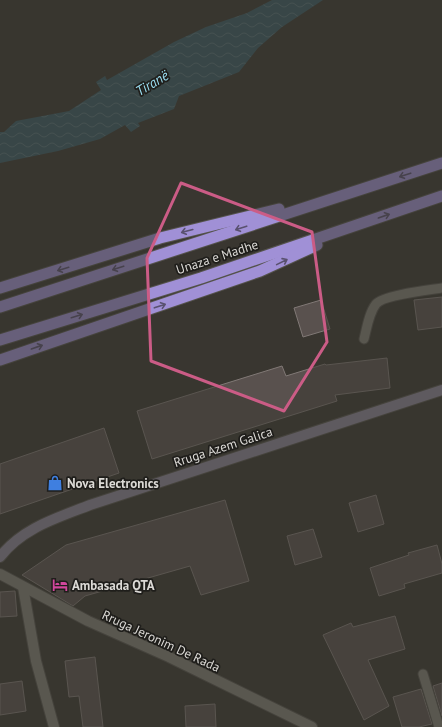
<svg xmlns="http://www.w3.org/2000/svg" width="442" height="727" viewBox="0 0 442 727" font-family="'PT Sans',sans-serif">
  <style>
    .water { fill: url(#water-waves) }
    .building { fill: #59514e; stroke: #817976 }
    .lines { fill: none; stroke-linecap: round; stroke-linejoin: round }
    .service-casing { stroke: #55534d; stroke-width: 11 }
    .minor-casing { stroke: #55534d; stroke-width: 12 }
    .secondary-casing { stroke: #55534d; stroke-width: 12 }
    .trunk-casing { stroke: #55534d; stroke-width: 13 }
    .service { stroke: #827f77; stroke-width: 9 }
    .minor { stroke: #827f77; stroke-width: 10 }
    .secondary { stroke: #8d859a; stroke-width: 10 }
    .trunk { stroke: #a090d6; stroke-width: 11 }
    .oneway { stroke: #59516f }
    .marked { fill: none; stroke: #cb5c86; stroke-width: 3; stroke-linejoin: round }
    .labels { text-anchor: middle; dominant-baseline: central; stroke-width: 3.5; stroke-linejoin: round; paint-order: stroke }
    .street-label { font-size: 13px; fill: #dcdad6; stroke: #1f1e1b }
    .poi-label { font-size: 13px; font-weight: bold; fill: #dcdad6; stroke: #1f1e1b; text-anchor: start }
    .water-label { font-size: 14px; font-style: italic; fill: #9addf0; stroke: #1f1e1b }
  </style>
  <defs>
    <pattern id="water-waves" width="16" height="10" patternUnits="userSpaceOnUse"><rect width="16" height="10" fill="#395a64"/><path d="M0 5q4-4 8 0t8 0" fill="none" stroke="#557179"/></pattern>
  </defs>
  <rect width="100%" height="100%" fill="#393630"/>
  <!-- water -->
  <polygon class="water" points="272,0 323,0 282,27 258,48 239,72 179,96 174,109 138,123 140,126 131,132 125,125 100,139 58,151 0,163 0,132 4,132 16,121 69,111 101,90 96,82 105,76 107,80 174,42 206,27 247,13"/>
  <!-- building -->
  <g class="building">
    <polygon points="442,297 442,327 418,330 414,300"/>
    <polygon points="321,300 330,329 303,337 294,308"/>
    <polygon points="387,358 390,388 335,395 337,401 152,459 137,411 282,366 286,376 325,364 326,365"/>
    <polygon points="104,428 119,473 0,514 0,464"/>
    <polygon points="376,495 384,524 358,532 349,503"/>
    <polygon points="225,500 249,581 201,595 190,566 85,596 73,606 22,575 66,545"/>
    <polygon points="313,529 322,557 295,565 287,536"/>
    <polygon points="437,545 442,564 442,573 404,584 405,588 379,596 370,568 409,555 408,553"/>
    <polygon points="15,591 17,616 0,617 0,592"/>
    <polygon points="395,616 405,649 368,660 389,706 364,720 323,635 351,623 353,627"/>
    <polygon points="95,657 103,727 83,727 79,696 69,697 65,661"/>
    <polygon points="22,681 26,711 0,715 0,684"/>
    <polygon points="442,683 442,716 433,686"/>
    <polygon points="421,689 432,724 419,727 402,727 393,697"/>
    <polygon points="215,704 216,727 186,727 185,706"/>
  </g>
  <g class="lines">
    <!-- service casing -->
    <g class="service-casing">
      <g id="service">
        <path d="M 364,339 C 367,327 369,313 376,304 C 383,295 429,290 442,288"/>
        <polyline points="423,674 439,727"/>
      </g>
    </g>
    <!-- minor casing -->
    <g class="minor-casing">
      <g id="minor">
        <polyline points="0,574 88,621 169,657 312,727"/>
        <polyline points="23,587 36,661 54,727"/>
      </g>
    </g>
    <!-- secondary casing -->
    <g class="secondary-casing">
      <path id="secondary" d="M 0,557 C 22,528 57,518 90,505 L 442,390"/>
    </g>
    <!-- trunk casing -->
    <g class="trunk-casing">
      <g id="trunk">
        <polyline points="0,288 160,238 279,209"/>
        <polyline points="0,307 442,163"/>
        <polyline points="0,340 201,278 442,196"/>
        <polyline points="0,360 260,271 317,245"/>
      </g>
    </g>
    <!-- service -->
    <use href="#service" class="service"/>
    <!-- minor -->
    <use href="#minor" class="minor"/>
    <!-- secondary -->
    <use href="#secondary" class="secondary"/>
    <!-- trunk -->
    <use href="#trunk" class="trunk"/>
  </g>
  <!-- one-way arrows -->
  <defs><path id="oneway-shaft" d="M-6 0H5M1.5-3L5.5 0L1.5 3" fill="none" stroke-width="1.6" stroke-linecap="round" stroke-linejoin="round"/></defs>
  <g class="oneway">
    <use href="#oneway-shaft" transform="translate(405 175) rotate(162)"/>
    <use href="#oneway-shaft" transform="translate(384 216) rotate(-19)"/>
    <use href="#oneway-shaft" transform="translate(241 228) rotate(162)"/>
    <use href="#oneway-shaft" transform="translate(187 231) rotate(165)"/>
    <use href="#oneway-shaft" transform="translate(282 262) rotate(-26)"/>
    <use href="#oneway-shaft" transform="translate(118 268) rotate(162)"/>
    <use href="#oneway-shaft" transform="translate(63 269) rotate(163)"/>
    <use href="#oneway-shaft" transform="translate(160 306) rotate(-18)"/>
    <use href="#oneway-shaft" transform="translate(77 316) rotate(-17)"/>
    <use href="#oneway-shaft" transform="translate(37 347) rotate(-19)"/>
  </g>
  <!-- marked area -->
  <path d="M0 0H442V727H0ZM 181,183 L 312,232 L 327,342 L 284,411 L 151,361 L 147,258 Z" fill="#393630" fill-opacity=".55" fill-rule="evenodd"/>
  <path class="marked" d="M 181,183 L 312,232 L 327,342 L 284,411 L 151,361 L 147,258 Z"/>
  <!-- icons -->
  <defs>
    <g id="shop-bare" transform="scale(1.2)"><path d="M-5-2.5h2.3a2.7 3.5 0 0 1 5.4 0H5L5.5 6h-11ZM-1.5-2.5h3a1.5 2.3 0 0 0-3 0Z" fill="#3f7fe0" stroke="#1f1e1b" stroke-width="2.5" paint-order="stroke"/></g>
    <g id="hotel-bare" transform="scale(1.2)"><path d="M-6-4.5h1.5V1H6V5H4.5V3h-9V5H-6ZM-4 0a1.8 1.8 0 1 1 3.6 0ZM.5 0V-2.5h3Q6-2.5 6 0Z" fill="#d1479c" stroke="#1f1e1b" stroke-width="2.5" paint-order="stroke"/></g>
  </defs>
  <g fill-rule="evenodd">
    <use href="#shop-bare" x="55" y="483"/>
    <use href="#hotel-bare" x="60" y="585"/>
  </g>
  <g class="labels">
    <!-- street labels -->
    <g class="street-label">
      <text transform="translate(217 257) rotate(-18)">Unaza e Madhe</text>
      <text transform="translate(223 447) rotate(-18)">Rruga Azem Galica</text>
      <text transform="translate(161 641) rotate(25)">Rruga Jeronim De Rada</text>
    </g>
    <!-- poi labels -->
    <g class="poi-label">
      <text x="67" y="483">Nova Electronics</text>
      <text x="72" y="585">Ambasada QTA</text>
    </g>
    <!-- water labels -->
    <g class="water-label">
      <text transform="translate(152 83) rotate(-31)">Tiranë</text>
    </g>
  </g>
</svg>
